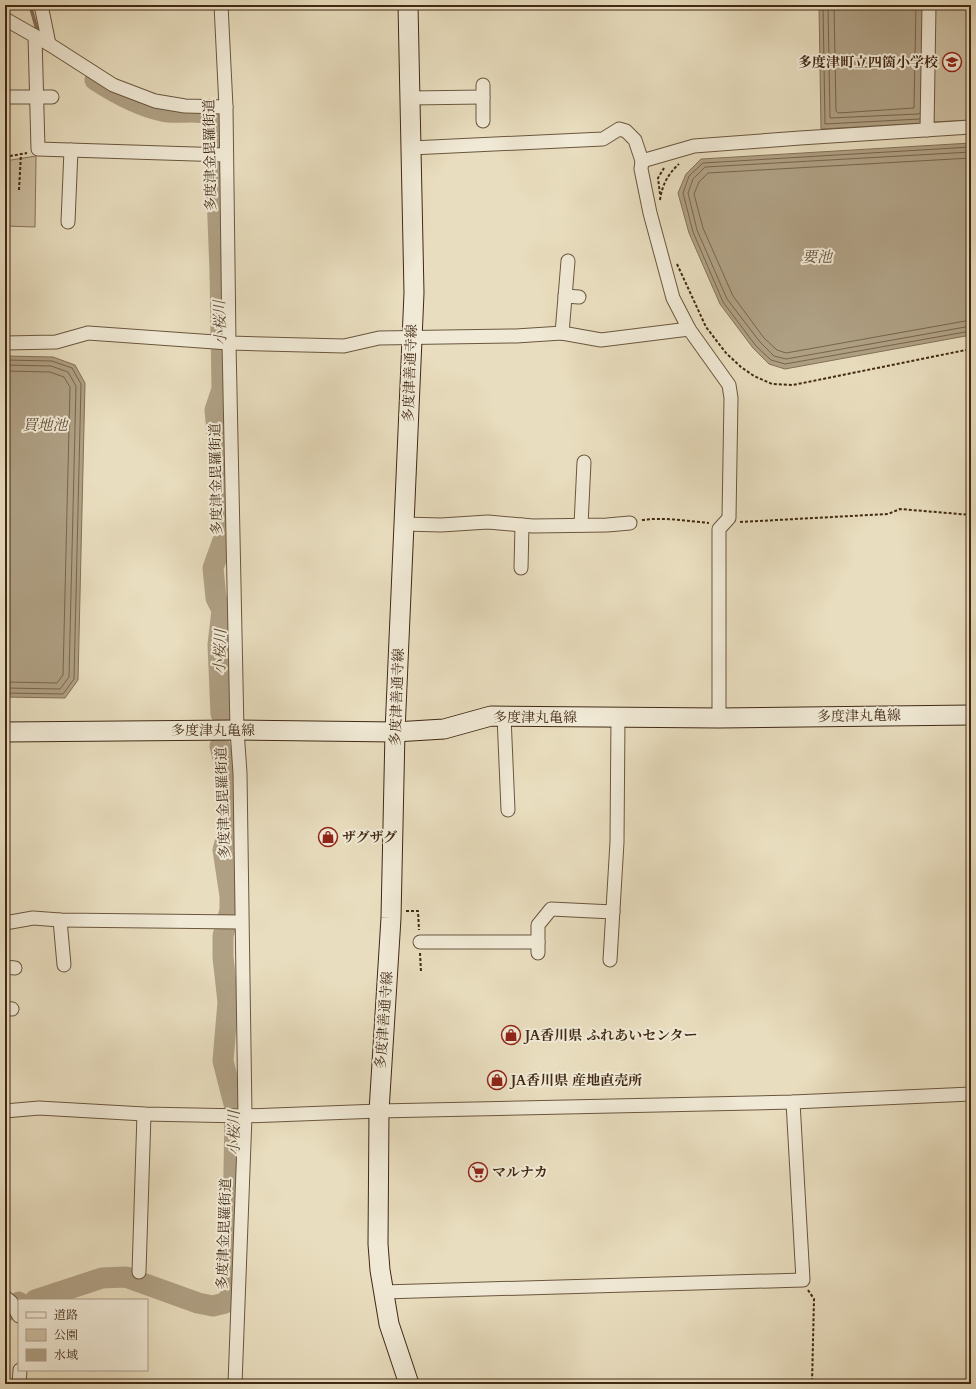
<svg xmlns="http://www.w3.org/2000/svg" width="976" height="1389" viewBox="0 0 976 1389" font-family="Cardo,'Noto Serif JP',serif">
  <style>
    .green { fill: #ccbea1; stroke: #86745a }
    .water { fill: #afa084; stroke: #837057 }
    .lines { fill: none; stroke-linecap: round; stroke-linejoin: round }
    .shore { stroke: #78644c; stroke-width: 1 }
    .stream { stroke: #837057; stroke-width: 3.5 }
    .river { stroke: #afa084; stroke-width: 21 }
    .street-casing { stroke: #6b563e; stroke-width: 15 }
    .secondary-casing { stroke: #412914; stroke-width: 21 }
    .path { stroke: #412914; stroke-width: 2; stroke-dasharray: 3 2; stroke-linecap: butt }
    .street { stroke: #f0e9d5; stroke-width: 13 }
    .secondary { stroke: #f0e9d5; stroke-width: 19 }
    .labels { text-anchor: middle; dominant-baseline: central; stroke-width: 4; stroke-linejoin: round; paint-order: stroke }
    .poi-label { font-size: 14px; font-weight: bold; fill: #412914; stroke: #f0e9d5; text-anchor: start }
    .street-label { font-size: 14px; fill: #412914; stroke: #f0e9d5 }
    .water-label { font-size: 15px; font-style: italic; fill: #624d36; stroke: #f0e9d5 }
  </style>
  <rect width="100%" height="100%" fill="#e8ddbe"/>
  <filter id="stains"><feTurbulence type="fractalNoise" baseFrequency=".005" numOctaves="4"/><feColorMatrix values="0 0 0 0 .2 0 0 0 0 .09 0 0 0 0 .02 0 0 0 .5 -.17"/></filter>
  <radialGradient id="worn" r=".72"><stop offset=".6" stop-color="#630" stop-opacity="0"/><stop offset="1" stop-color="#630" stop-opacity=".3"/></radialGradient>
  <!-- green -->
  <g class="green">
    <polygon points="933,5 971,5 971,120 933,122"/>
    <polygon points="36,156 35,227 5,226 5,161"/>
  </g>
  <!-- water -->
  <g class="water">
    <polygon points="819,5 931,5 929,123 821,129"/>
    <polygon points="971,143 971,335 785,369 769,364 753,348 720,304 689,233 678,193 686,174 701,159"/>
    <polygon points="5,356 53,357 75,365 85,383 78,680 65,698 5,697"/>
  </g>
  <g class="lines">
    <!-- shore -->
    <g class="shore">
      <polyline points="823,5 825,124 920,119"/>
      <polyline points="828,5 830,118 918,114 920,113"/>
      <polyline points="834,5 836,111 838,113 914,108 916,5"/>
      <polyline points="971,147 703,163 689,176 683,193 693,232 723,302 756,346 771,360 785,364 971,331"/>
      <polyline points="971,152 705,167 693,179 688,193 697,230 727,299 760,342 774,356 786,359 971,326"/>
      <polyline points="971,158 708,173 699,182 694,194 703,228 733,296 764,338 777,350 786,353 971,320"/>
      <polyline points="5,360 52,361 72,368 81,384 74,679 63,694 5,693"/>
      <polyline points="5,365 51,366 68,372 76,386 69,677 60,689 5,688"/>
      <polyline points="5,371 50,372 64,377 70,387 63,675 57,683 5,682"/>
    </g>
    <!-- stream -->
    <polyline class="stream" points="30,5 38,33"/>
    <!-- river -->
    <g class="river">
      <path d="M 95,80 C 115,93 138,106 162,111 C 179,115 198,108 214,116 L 220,271 L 222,389 L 215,410 L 217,432 L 225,479 L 226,532 L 213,568 L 216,598 L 222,610 L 218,645 L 221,714"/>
      <polyline points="35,1300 102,1278 126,1277 198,1303 213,1306 225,1303 232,1294 235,1108 223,1061 228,1002 223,957 223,936 230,910 230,896 223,850 232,818 232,776 224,762 220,746"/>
      <polyline points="5,1312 19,1302"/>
    </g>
    <!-- street casing -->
    <g class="street-casing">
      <g id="street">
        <polyline points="41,5 49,44"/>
        <polyline points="221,5 226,107 229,343 237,730 240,773 245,1116 235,1384"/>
        <polyline points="5,19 49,44 113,85 155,101 185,106 226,107"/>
        <polyline points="35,36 38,149 226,155"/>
        <polyline points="5,97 52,97"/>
        <polyline points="410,98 483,97"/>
        <polyline points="483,121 483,85"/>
        <polyline points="927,130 929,5"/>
        <polyline points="411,148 603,139 619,129 626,131 635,140 642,161 641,169 650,213 673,298 689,329 729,385 731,398 729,518 719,529 719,718"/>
        <polyline points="642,161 694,146 800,138 971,127"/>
        <polyline points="68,222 71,150"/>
        <polyline points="565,296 579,297"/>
        <polyline points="562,333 568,261"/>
        <polyline points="5,343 56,342 88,333 229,343 344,346 379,338 516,336 562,333 601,340 689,329"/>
        <polyline points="404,524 441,525 488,522 533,526 607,525 630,523"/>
        <polyline points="581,525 584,462"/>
        <polyline points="521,568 522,525"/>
        <polyline points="504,716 508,810"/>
        <polyline points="60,920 64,965"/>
        <polyline points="5,923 33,918 60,920 241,922"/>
        <polyline points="420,942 538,942"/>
        <polyline points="538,953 538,925 551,909 613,912"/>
        <polyline points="610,960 617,842 618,717"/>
        <polyline points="5,967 15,968"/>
        <polyline points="5,1008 12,1009"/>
        <polyline points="5,1111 39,1108 144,1114 245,1116 379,1111 793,1102 971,1094"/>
        <polyline points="139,1272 144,1114"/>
        <polyline points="383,1292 803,1280 793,1102"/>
        <polyline points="5,1297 11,1302 19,1316"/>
        <polyline points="19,1384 20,1370"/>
      </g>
    </g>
    <!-- secondary casing -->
    <g class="secondary-casing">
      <g id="secondary">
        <polyline points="408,5 414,293 395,732 391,918 379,1111 378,1244 380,1270 389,1324 409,1384"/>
        <polyline points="5,732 237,730 395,732 444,729 491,716 719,718 971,715"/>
      </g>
    </g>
    <!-- path -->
    <g class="path">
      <polyline points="5,157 27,153"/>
      <polyline points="19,190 21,154"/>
      <polyline points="660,194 658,178 664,168"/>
      <path d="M 660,200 C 662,185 668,174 679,164"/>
      <polyline points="677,264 706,327 726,353 741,367 754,376 772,384 793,385 971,349"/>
      <path d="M 642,520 C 663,517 688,521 709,523"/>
      <polyline points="740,522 888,514 900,509 971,515"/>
      <polyline points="406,911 418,911 419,930"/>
      <polyline points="420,953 421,972"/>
      <polyline points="808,1290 814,1299 812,1384"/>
    </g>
    <!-- street -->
    <use href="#street" class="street"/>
    <!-- secondary -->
    <use href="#secondary" class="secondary"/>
  </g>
  <!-- icons -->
  <defs>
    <g id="school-ring" transform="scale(1)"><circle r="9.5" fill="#f0e9d5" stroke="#8f2418" stroke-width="1.5"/><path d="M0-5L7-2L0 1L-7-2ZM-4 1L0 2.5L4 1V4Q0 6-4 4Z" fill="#8f2418"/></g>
    <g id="shop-ring" transform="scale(1)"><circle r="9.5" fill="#f0e9d5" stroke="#8f2418" stroke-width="1.5"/><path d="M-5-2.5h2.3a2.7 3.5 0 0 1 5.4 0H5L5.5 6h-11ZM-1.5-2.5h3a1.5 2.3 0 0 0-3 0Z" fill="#8f2418"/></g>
    <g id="supermarket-ring" transform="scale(1)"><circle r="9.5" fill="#f0e9d5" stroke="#8f2418" stroke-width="1.5"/><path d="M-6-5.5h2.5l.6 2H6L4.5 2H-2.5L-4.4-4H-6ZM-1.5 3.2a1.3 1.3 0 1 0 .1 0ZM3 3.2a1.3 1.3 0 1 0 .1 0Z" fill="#8f2418"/></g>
  </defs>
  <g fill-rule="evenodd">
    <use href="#school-ring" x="952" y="62"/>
    <use href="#shop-ring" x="328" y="837"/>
    <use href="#shop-ring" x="511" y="1035"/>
    <use href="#shop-ring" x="497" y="1080"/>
    <use href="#supermarket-ring" x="478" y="1172"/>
  </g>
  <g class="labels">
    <!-- poi labels -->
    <g class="poi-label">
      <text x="938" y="62" text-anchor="end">多度津町立四箇小学校</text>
      <text x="342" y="837">ザグザグ</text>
      <text x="525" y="1035">JA香川県 ふれあいセンター</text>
      <text x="511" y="1080">JA香川県 産地直売所</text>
      <text x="492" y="1172">マルナカ</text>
    </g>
    <!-- street labels -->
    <g class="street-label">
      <text transform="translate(210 155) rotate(-91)">多度津金毘羅街道</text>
      <text transform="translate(410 373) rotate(-88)">多度津善通寺線</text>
      <text transform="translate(216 479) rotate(-91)">多度津金毘羅街道</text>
      <text transform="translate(397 697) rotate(-88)">多度津善通寺線</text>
      <text transform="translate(859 716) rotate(-1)">多度津丸亀線</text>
      <text x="535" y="717">多度津丸亀線</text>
      <text x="213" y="730">多度津丸亀線</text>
      <text transform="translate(223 803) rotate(-92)">多度津金毘羅街道</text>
      <text transform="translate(384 1020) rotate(-86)">多度津善通寺線</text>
      <text transform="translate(224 1234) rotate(-88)">多度津金毘羅街道</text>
    </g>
    <!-- water labels -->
    <g class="water-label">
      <text x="817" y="257">要池</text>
      <text transform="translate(220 323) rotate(-92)">小桜川</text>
      <text x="45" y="425">買地池</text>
      <text transform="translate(220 652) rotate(-89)">小桜川</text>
      <text transform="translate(234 1133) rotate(-90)">小桜川</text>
    </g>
  </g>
  <!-- margin -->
  <rect width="976" height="1389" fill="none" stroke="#e8ddbe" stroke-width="20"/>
  <rect x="6" y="6" width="964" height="1377" fill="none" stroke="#412914" stroke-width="2"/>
  <rect x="10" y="10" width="956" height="1369" fill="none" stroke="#412914"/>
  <!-- legend -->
  <rect x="18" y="1299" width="130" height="72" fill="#f0e9d5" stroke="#aa9c88"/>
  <rect x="26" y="1312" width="20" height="6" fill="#f0e9d5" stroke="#aa9c88"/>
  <text x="54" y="1319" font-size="12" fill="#412914">道路</text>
  <rect x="26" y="1329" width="20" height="12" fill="#ccbea1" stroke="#aa9c88"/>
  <text x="54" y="1339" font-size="12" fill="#412914">公園</text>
  <rect x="26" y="1349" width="20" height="12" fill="#afa084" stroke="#aa9c88"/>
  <text x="54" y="1359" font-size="12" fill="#412914">水域</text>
  <rect width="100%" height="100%" filter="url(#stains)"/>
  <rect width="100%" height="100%" fill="url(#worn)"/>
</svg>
